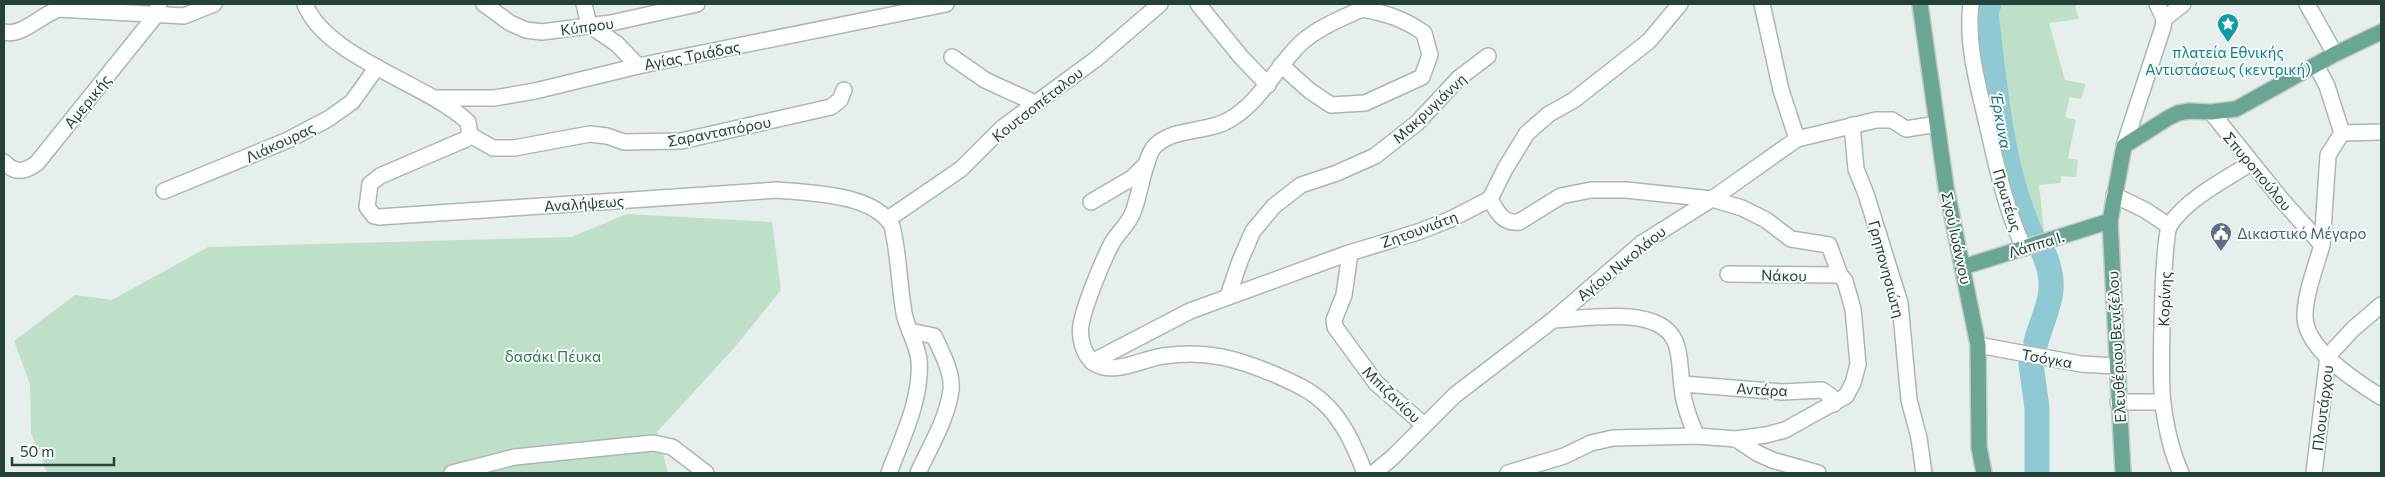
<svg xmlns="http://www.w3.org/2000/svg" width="2385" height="477" viewBox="0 0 2385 477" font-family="Commissioner,sans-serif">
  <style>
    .green { fill: #bfe0c8 }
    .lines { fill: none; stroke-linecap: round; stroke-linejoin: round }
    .river { stroke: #8ec9d4; stroke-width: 25 }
    .minor-casing { stroke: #a8b8b2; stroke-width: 18 }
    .major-casing { stroke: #c2cac8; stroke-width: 18 }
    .minor { stroke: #fff; stroke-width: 15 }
    .major { stroke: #6aa596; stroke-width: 15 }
    .labels { text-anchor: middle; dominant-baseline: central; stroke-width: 4; stroke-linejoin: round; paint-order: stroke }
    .street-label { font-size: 15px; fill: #24423a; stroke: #f7fbf9 }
    .culture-label { font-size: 15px; fill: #0d838f; stroke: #f7fbf9 }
    .service-label { font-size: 15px; fill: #4e5e75; stroke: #f7fbf9; text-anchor: start }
    .park-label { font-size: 15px; fill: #2d7a4b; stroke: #f7fbf9 }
    .water-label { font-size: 16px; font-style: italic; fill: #1c6f80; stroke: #f7fbf9 }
  </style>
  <rect width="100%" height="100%" fill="#e6efeb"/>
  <!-- green -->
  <g class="green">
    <path d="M 1993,4 L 2078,4 L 2075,7 L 2079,19 L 2049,23 L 2065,80 L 2086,84 L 2081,99 L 2070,97 L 2065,117 L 2076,120 L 2068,158 L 2078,160 L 2076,177 L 2061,176 L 2061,183 L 2039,185 L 2044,231 L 2037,232 C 2004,164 2000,86 1990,13 Z"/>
    <polygon points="627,214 772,222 781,290 735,347 657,432 668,473 47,473 31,433 30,384 14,341 75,295 112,300 208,247 571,237"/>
  </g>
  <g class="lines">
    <!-- river -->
    <g class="river">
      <path d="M 1989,4 L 1986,13 C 1995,86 2001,169 2032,236"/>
      <path d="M 2036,342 C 2046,307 2060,291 2044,254"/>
      <polyline points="2031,364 2037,408 2037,473"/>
    </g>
    <!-- minor casing -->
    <g class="minor-casing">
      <g id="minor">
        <path d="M 305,4 C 325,57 426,83 468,122 L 470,135 L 466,139 L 380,176 L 370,184 L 367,207 L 374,216 L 379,217 L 778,190 C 811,193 874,194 892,226 C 899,255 899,284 904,313 C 907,329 917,343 919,360 C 922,399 902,438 889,473"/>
        <polyline points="484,4 510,23 526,30 542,32 611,23 697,4"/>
        <polyline points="584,4 589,25 617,44 638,66"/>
        <polyline points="1198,4 1241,57 1268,85"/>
        <path d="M 1971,4 C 1966,44 1978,85 1987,124 C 1997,167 2005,208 2024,248"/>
        <polyline points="2307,4 2335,54"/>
        <polyline points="2164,19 2183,4"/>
        <path d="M 4,32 C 22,37 42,14 59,9 L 184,16 L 214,4"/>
        <polyline points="952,57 985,80 1035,103"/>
        <path d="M 1281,65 L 1310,91 L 1331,105 L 1365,103 L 1422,77 L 1430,55 L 1424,33 C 1404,19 1386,13 1362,9"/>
        <polyline points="2316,65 2327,86 2342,133 2381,132"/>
        <polyline points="437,98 494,98 535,91 638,66 946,4"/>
        <path d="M 2211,112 L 2281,199 L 2322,245 C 2316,266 2304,297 2305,318 C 2307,350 2355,381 2381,397"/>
        <polyline points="1852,125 1856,169 1866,194 1900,303 1909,400 1919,438 1924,473"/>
        <polyline points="470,135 493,148 514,148 590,134 607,136 624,142 681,141 831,107 840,100 844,90"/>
        <polyline points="1797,139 1876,120 1892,120 1906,129 1937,124"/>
        <polyline points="2124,146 2163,27 2164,19 2157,4"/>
        <path d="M 4,162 C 15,174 25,172 37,163 L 156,15 L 159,4"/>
        <polyline points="164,191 288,140 328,119 352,102 377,67"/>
        <polyline points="2114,195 2145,210 2169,226"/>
        <path d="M 1490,199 C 1497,212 1503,224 1519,222 L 1561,196 L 1591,190 L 1626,190 L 1712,199 L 1742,208 L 1766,220 L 1791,239 L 1829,245 L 1840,275 L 1845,281 L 1853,309 L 1858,364 L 1853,383 L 1846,396 L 1785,430 L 1766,435 L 1736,439"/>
        <polyline points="1091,202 1132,178 1147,163"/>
        <polyline points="888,219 961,169 1002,128 1096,59 1160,4"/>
        <polyline points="2322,245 2328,155 2342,133"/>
        <polyline points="1350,253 1344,295 1334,320 1335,327 1376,383 1424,425"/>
        <polyline points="1728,274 1840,275"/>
        <polyline points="1228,296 1240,261 1253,231 1274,206 1301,185 1337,173 1375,156 1417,123 1459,78 1488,56"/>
        <path d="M 1553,320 C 1588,319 1666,303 1677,347 C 1682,366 1680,386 1685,404 C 1688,415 1692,426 1697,436"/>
        <path d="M 910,331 L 934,336 C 941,351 953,373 951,390 C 947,420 930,446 918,473"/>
        <polyline points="1978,345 2081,364 2116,366"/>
        <polyline points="1092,362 1190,311 1346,254 1418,232 1451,219 1490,199 1505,169 1527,133 1549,114 1574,100 1649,41 1680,4"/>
        <polyline points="1683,384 1782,392 1822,390 1832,397 1834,404"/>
        <polyline points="2118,402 2163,402"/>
        <polyline points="452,473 515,457 653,443 672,447 706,473"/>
        <path d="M 1365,473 C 1355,448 1344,421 1323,402 C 1310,390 1292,382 1276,375 C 1236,358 1207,350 1163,356 C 1142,359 1113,376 1094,363 C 1083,355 1079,337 1081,325 C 1084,306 1103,260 1112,243 C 1118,232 1129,224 1133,212 C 1140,196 1145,155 1155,146 C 1174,127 1207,133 1229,120 C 1259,103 1274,71 1297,47 C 1317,26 1347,17 1372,4"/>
        <polyline points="1374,473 1393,457 1455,395 1553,320 1642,243 1712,199 1797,139 1781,90 1762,4"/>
        <polyline points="1508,473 1564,456 1591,443 1613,438 1697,436 1736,439 1757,453 1772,460 1818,473"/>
        <path d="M 2181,473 C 2171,451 2166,427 2163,404 C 2160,382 2162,237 2170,225 C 2185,200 2226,179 2251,163"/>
        <polyline points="2314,473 2328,356 2353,329 2381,305"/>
      </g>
    </g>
    <!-- major casing -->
    <g class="major-casing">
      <g id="major">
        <polyline points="1920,4 1946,187 1978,345 1979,447 1984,473"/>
        <polyline points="1963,267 2110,221"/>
        <polyline points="2123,473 2110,221 2124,146 2168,118 2178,113 2190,111 2211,112 2236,109 2335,54 2381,32"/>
      </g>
    </g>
    <!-- minor -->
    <use href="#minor" class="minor"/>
    <!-- major -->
    <use href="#major" class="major"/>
  </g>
  <!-- icons -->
  <defs>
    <g id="sight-pin" transform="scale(1.125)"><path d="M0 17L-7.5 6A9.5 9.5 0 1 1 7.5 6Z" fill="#0f9aa8" stroke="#f7fbf9"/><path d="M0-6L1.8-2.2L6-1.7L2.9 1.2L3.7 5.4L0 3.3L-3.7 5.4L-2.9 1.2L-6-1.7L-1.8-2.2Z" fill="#fff"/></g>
    <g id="civic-pin" transform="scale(1.125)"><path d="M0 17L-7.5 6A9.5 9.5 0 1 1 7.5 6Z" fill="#5c6f8a" stroke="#f7fbf9"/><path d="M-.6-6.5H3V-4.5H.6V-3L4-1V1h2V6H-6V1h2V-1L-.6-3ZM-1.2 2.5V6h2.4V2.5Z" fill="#fff"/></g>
  </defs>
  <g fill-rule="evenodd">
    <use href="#sight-pin" x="2228" y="24"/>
    <use href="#civic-pin" x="2221" y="233"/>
  </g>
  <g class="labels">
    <!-- street labels -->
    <g class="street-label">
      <text transform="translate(587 26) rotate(-8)">Κύπρου</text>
      <text transform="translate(692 55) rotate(-11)">Αγίας Τριάδας</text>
      <text transform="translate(87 101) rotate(-51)">Αμερικής</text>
      <text transform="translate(1037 104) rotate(-38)">Κουτσοπέταλου</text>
      <text transform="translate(1429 108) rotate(-43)">Μακρυγιάννη</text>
      <text transform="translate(719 131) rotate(-11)">Σαρανταπόρου</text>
      <text transform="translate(280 142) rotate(-25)">Λιάκουρας</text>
      <text transform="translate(2258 171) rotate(50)">Σπυροπούλου</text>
      <text transform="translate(2008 200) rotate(73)">Πρωτέως</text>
      <text transform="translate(584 203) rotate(-4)">Αναλήψεως</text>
      <text transform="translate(1419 229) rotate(-20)">Ζητουνιάτη</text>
      <text transform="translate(1957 238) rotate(78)">Σγού Ιωάννου</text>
      <text transform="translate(2036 244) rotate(-17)">Λάππα Ι.</text>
      <text transform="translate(1621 263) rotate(-39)">Αγίου Νικολάου</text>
      <text transform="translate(1887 269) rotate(75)">Γρηπονησιώτη</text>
      <text transform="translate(1784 275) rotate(1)">Νάκου</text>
      <text transform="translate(2164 299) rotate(-88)">Κορίνης</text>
      <text transform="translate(2116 347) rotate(-93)">Ελευθέριου Βενιζέλου</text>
      <text transform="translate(2047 358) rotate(10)">Τσόγκα</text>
      <text transform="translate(1762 389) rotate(3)">Αντάρα</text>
      <text transform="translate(1392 394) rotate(44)">Μπιζανίου</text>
      <text transform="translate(2322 408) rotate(-83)">Πλουτάρχου</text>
    </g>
    <!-- culture labels -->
    <g class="culture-label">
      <text x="2228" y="52">πλατεία Εθνικής<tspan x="2228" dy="17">Αντιστάσεως (κεντρική)</tspan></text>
    </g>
    <!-- service labels -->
    <g class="service-label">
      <text x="2237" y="233">Δικαστικό Μέγαρο</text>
    </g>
    <!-- park labels -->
    <g class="park-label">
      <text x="553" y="356">δασάκι Πέυκα</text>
    </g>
    <!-- water labels -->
    <g class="water-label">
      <text transform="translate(2002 121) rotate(80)">Έρκυνα</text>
    </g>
  </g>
  <!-- border -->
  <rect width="2385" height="477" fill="none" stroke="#24423a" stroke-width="10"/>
  <!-- scale -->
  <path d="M12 457v8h102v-8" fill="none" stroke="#24423a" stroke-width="2.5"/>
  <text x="20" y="457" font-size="15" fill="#24423a" stroke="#f7fbf9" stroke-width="4" paint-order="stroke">50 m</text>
</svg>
